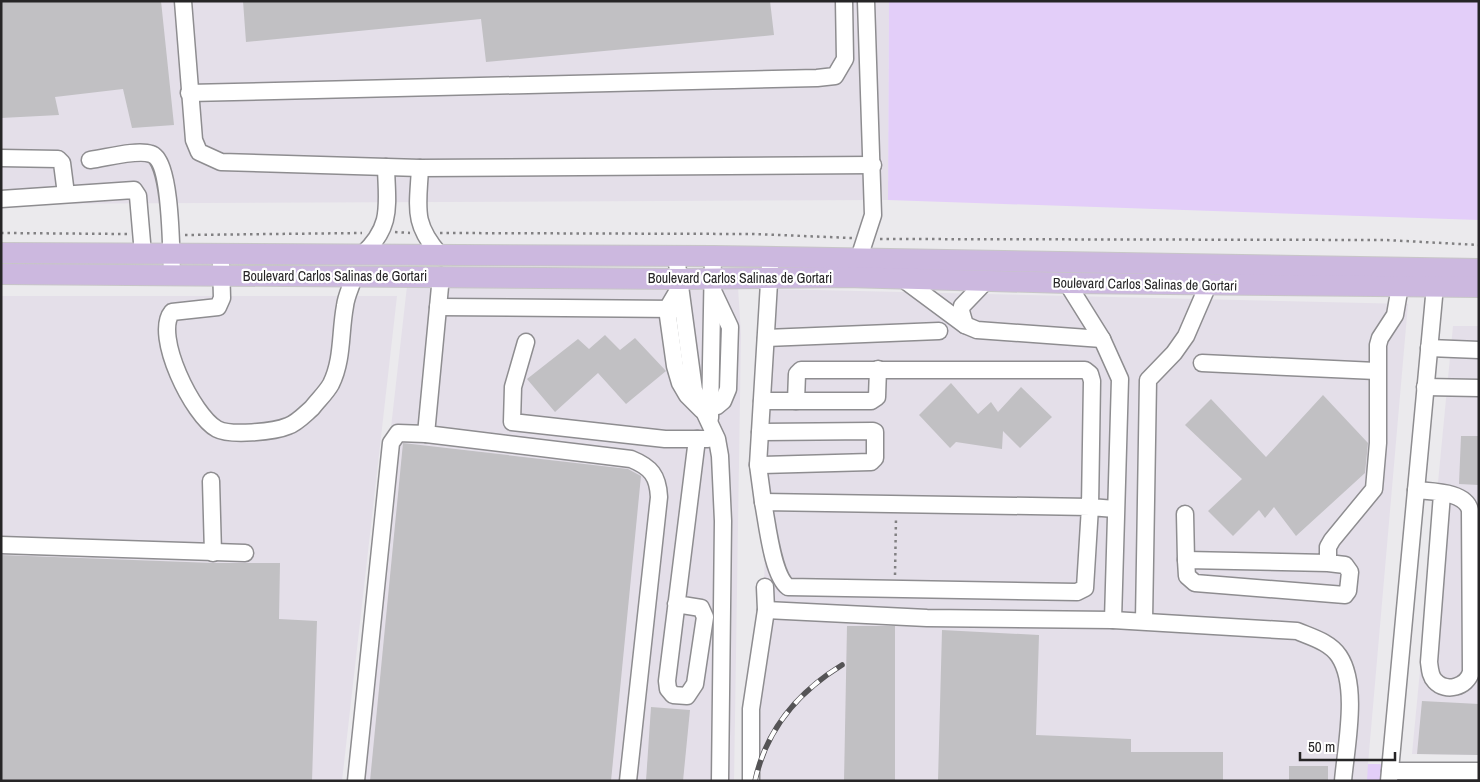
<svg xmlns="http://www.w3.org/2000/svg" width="1480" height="782" viewBox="0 0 1480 782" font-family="'Archivo Narrow',sans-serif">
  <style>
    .built { fill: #e4dfe9 }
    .green { fill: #e3cef9 }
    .building { fill: #c1c0c3 }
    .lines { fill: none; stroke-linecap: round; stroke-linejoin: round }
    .minor-casing { stroke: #8e8d90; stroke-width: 19 }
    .major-casing { stroke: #c7c6c7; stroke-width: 22 }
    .path { stroke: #818082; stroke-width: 2.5; stroke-dasharray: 2.5 4; stroke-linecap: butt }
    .minor { stroke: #fff; stroke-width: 16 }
    .major { stroke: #ccb8df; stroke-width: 20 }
    .rail-casing { stroke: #555456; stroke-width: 5.5 }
    .rail { stroke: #fff; stroke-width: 4; stroke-dasharray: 11; stroke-linecap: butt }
    .labels { text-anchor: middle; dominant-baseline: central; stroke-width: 4.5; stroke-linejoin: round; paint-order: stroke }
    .street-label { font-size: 14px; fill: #262526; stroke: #fff }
  </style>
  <rect width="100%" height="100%" fill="#ebeaed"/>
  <!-- built -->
  <g class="built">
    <polygon points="1,1 889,1 888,200 1,204"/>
    <polygon points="407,286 738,287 741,335 734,781 351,781"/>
    <polygon points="773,289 1408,304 1368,764 1479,765 1479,781 758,781"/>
    <polygon points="1,296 397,296 342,781 1,781"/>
    <polygon points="1453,326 1479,326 1479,755 1412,754"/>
  </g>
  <!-- green -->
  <g class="green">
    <polygon points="889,1 1479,1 1479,220 888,200"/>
    <polygon points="1368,764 1479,765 1479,781 1367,781"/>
  </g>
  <!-- building -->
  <g class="building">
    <polygon points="1,1 161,1 174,125 132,128 123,89 55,97 59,115 1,118"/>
    <polygon points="243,1 770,1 774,35 486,62 481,19 246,42"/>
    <polygon points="605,335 620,350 635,338 666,371 626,404 598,373 555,412 527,379 578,339 589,349"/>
    <polygon points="951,383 978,414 991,402 998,412 1021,387 1052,417 1020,448 1003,431 1002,449 956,442 950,448 919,415"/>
    <polygon points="1323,395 1368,443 1365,473 1296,536 1274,507 1265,518 1259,510 1233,536 1208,511 1242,479 1185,425 1211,399 1266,457"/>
    <polygon points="1461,436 1479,436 1479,485 1459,484"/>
    <polygon points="403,443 628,469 641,476 611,781 370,781"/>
    <polygon points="1,555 213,563 280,563 279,619 317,621 312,781 1,781"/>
    <polygon points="847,626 895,626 895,781 844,781"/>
    <polygon points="942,630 1039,635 1036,735 1131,739 1131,752 1223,752 1223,781 938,781"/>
    <polygon points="1422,701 1479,704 1479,755 1417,754"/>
    <polygon points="651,707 690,710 683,781 646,781"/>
    <rect x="1289" y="766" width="39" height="15"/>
  </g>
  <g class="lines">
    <!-- minor casing -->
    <g class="minor-casing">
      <g id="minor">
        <polyline points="183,1 194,140 199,152 221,162 420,168 873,165"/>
        <polyline points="189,93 817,78 835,76 845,59 844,1"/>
        <polyline points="1,158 58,159 62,163 66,194"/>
        <path d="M 90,160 C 106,158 137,149 151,154 C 172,160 171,255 172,275"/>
        <path d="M 420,168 C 418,208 412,223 440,255"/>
        <polyline points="1,199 134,190 138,196 143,254"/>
        <path d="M 362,255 C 393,226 387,206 386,167"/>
        <polyline points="676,256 694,390 717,439 720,456 723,521 720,781"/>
        <polyline points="859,258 873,215 866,1"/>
        <path d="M 221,263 L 222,298 L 218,307 L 172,312 C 153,335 193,416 217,429 C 230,436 274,432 288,426 C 297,423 305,414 312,408 C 318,400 326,393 331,384 C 343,360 340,332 345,306 C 346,296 351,287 354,277"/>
        <path d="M 441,276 L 426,434 L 631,459 C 651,467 658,476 659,497 L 628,781"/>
        <polyline points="903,279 965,325 977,330 1102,339"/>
        <polyline points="1067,283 1102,339 1120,379 1113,620"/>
        <polyline points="680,287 667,309 675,366 680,383 687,395 702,410 717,406 723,401 728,389 730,327 713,291"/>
        <polyline points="438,307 676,309"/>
        <polyline points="965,325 961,311 962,306 986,281"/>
        <polyline points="766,338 939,331"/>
        <polyline points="526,342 513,387 512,422 665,439 708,439"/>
        <polyline points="1429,348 1479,350"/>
        <polyline points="1202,363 1376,371"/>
        <polyline points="1425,387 1479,388"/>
        <polyline points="762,401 871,401 877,397 878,369"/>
        <path d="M 796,401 L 797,374 L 801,370 L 1085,370 L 1090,374 L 1092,381 L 1090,507 L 1085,588 L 1077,592 L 788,587 C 772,575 767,521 763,502 L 1090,507 L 1115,509"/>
        <polyline points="710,418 713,256"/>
        <polyline points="758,465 871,462 875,458 875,432 873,431 760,432"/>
        <polyline points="211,481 213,553"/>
        <path d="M 1416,490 C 1432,492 1465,491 1470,510 L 1471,672 C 1467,687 1446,693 1435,681 C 1430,676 1430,669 1429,662 L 1442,494"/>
        <polyline points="763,502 758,465 770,266"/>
        <polyline points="1185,514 1186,560"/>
        <polyline points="1,545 245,553"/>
        <polyline points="1328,563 1345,565 1350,572 1348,591 1345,595 1195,583 1187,576 1186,560 1328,563 1328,547 1332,540 1374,489 1378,443 1378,345 1380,338 1395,315 1400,286"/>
        <polyline points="676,604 701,608 705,617 695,684 687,696 673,695 668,689 667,681 697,439"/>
        <path d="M 766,610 L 927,618 L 1113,620 L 1297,631 C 1311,637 1330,642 1339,656 C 1359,686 1346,746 1343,781"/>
        <polyline points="1144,621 1148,380 1174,353 1186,336 1208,285"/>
        <polyline points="1390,771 1479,771"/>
        <polyline points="356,781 391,443 398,433 426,434"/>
        <polyline points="751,781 751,709 766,610 765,587"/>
        <polyline points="1389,781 1435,286"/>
      </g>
    </g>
    <!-- major casing -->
    <g class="major-casing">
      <g id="major">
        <polyline points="1,253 713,256 1479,269"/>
        <polyline points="1,274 679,279 846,277 1067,283 1479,287"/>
      </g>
    </g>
    <!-- path -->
    <g class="path">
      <polyline points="395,232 410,233"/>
      <polyline points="1,233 127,234"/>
      <polyline points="440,233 754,234 852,238"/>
      <polyline points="185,235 362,233"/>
      <polyline points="880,239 1386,240 1479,245"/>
      <polyline points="895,575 896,518"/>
    </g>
    <!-- minor -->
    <use href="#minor" class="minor"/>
    <!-- major -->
    <use href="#major" class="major"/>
    <!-- rail casing -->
    <g class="rail-casing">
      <path id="rail" d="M 755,781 C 766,730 798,692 842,665"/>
    </g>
    <!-- rail -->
    <use href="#rail" class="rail"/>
  </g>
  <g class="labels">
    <!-- street labels -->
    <g class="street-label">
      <text x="335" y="276">Boulevard Carlos Salinas de Gortari</text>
      <text x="740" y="278">Boulevard Carlos Salinas de Gortari</text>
      <text transform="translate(1145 284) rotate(1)">Boulevard Carlos Salinas de Gortari</text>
    </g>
  </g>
  <!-- border -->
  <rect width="1480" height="782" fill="none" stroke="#262526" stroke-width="5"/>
  <!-- scale -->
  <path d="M1300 752v8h95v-8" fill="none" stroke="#262526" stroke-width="2.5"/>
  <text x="1308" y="752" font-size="15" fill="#262526" stroke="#ffffff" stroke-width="4" paint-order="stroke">50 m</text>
</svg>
